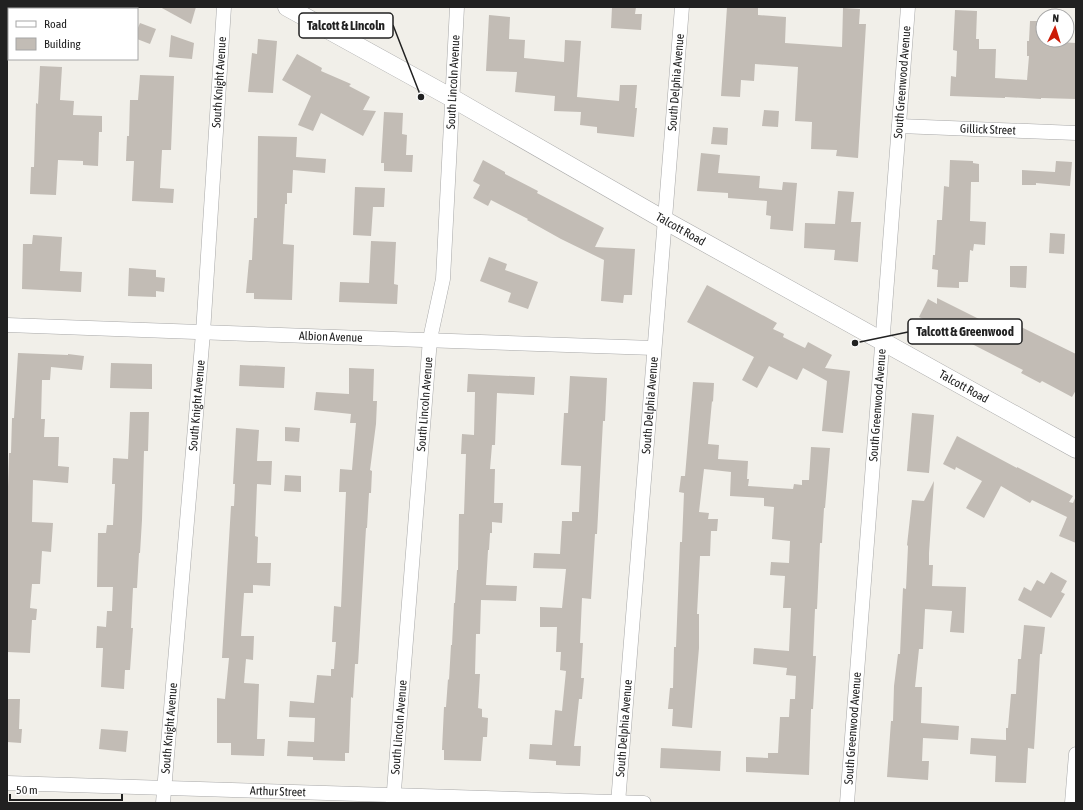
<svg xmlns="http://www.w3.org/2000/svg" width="1083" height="810" viewBox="0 0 1083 810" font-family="'Asap Condensed',sans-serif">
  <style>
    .building { fill: #c2bcb5 }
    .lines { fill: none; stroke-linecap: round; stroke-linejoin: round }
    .minor-casing { stroke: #a8a8a8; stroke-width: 15 }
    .tertiary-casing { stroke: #a8a8a8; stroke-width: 19 }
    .minor { stroke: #fff; stroke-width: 14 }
    .tertiary { stroke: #fff; stroke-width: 18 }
    .labels { text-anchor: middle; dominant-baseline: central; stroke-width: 4; stroke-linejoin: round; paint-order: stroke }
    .street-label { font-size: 12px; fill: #212121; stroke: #fff }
    .leader { fill: none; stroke: #212121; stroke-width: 1.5 }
    .callout-dot { fill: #212121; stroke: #fff; stroke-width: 1.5 }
    .callout { fill: #fff; stroke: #212121; stroke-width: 1.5 }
    .callout-label { font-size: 13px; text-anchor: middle; font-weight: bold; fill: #212121 }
  </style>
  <rect width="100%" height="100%" fill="#f1efe9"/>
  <!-- building -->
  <g class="building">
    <polygon points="160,7 196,7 191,24"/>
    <polygon points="612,7 636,7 635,14 642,14 641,30 611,28"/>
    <polygon points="727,7 758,7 758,15 786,17 785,43 842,47 843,8 860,9 859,24 866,24 858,158 836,156 837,150 811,149 812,122 795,121 798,67 755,64 754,81 741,80 740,97 721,96"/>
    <polygon points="955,10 977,11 976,39 979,39 979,49 996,49 995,78 1027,80 1029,56 1027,56 1027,41 1029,41 1030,21 1043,21 1043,41 1076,43 1076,99 1041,98 1041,99 1005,97 1005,98 950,96 951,76 956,77 957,51 953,50"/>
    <polygon points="489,15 510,17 509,39 525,40 524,58 564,62 565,40 581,41 577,97 619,101 620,85 637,85 635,108 637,108 634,137 597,133 597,127 580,125 581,112 554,111 555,96 515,92 517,72 486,71"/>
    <polygon points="140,23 156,29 150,44 137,39 137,30"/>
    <polygon points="171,35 194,43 192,59 169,57"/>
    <polygon points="258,39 277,41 273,93 248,92 252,53 257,54"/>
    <polygon points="297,54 322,68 321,71 351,84 349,86 370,97 363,110 376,111 363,136 321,113 313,131 298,125 311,96 282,80"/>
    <polygon points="40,66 62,67 60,100 74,101 73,115 102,116 102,132 99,132 98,166 83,165 83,161 58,160 56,195 30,194 31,167 34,167 36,103 38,104"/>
    <polygon points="140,75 174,76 171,150 162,150 160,188 174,189 173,203 132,201 134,161 126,161 127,136 129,136 130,100 138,100"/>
    <polygon points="764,110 779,111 778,127 762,126"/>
    <polygon points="384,112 403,113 402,134 407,135 406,155 413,155 412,172 384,171 384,163 381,163"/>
    <polygon points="713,127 728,128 727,145 711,144"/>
    <polygon points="258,136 297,137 296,157 326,159 325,173 293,170 292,193 287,193 287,204 285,204 283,244 294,245 292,300 254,299 254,293 246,293 249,260 252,260 254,218 257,218"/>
    <polygon points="701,153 720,155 718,173 760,176 759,188 782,190 783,182 797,183 793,231 770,229 771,216 766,215 767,201 728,198 728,193 697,191"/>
    <polygon points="483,160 505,172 505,174 538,191 537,193 604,228 595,247 635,249 632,295 624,295 623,303 601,301 604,260 561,239 527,220 528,219 491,200 488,206 473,198 480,185 473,181"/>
    <polygon points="950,160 973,161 973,163 979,164 979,182 971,182 970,221 986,222 985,245 974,244 973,251 970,250 968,282 959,282 959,288 937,287 938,270 932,269 933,255 935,255 937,220 942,220 944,186 949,187"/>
    <polygon points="1056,161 1072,162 1070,186 1036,183 1036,185 1022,185 1022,170 1055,172"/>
    <polygon points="355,187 385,188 384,207 373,207 371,236 353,235"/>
    <polygon points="838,191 854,192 851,222 861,222 858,262 834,260 835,250 804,248 805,223 835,224"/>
    <polygon points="1050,233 1065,234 1064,254 1049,253"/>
    <polygon points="33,235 62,237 60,271 82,272 81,292 22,289 23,244 32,244"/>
    <polygon points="371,241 396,242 394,284 398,285 397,304 339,302 340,282 369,283"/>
    <polygon points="489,257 507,264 505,270 538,282 528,309 508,302 511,293 480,281"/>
    <polygon points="1010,266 1027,266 1026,288 1010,287"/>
    <polygon points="129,268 156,270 156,277 165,278 164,292 156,291 156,297 128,296"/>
    <polygon points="707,285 777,323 773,329 784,334 783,337 805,348 808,342 832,355 825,368 850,371 843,433 822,431 827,381 803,368 797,380 769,366 757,388 742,380 754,357 687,322"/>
    <polygon points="937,298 979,319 977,322 1000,333 1007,320 1076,354 1076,390 1072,397 1042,381 1040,383 1021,373 1023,370 919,317 928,299 937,304"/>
    <polygon points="18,353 68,355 68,354 84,356 82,370 51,367 50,380 42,380 41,419 45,419 44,437 59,437 58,466 69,467 68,483 33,480 32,522 53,523 51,552 42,551 40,584 32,584 30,608 37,609 36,620 32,620 30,653 7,652 7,521 9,453 11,453 12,418 14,418"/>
    <polygon points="111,363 152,364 152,389 110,388"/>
    <polygon points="240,365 285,367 284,388 239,386"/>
    <polygon points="349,368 374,369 373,401 377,401 376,424 370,470 372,471 371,493 369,493 367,528 366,528 358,664 355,664 353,698 351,697 349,753 345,753 345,761 313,760 313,757 287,756 288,741 314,742 315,718 289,717 290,701 314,703 317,675 331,676 331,669 334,669 336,642 332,642 334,606 341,607 346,492 339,492 340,469 352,470 356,423 350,423 351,414 314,410 316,392 349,394"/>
    <polygon points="468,374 535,377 534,395 497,393 495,445 492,445 490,469 495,469 494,503 503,503 502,523 492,522 492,533 490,533 489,550 488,550 486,585 517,586 516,601 481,600 480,634 476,634 475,674 480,674 478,708 482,709 482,717 488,718 487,737 483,737 481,761 444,760 444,750 442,750 444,707 446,707 448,679 449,680 451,645 452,645 454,603 455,603 457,570 458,570 459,514 464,514 466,454 461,454 462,434 474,435 475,392 467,392"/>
    <polygon points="570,376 607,378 605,421 603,421 597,534 595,534 591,599 582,598 580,643 583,643 581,678 584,678 582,699 579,699 574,746 581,746 580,766 556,765 556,761 529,759 530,744 552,745 555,710 562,711 566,671 560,670 561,652 556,652 557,627 540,627 540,607 562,608 566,569 533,568 534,553 560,554 562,521 572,521 572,512 579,512 581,466 561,465 564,413 568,413"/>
    <polygon points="693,382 714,383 713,402 712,401 708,444 719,445 718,459 748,461 747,479 749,479 748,486 793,489 794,484 802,485 802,480 809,480 811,447 830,448 825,508 824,508 822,543 820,543 817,609 815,609 813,656 816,656 813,709 811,709 809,775 746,772 746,757 768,758 768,753 778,753 780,717 789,717 790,699 795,699 796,676 786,675 787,668 753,664 754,648 789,651 791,608 783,608 785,576 770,575 771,562 789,563 790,541 772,539 774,507 764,506 764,498 730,496 731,472 704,469 699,512 709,513 708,519 718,519 717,531 711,531 710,556 700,556 697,614 699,614 699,648 692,728 672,726 673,709 668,709 670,688 673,688 674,647 676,647 680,542 682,542 684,493 679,492 681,476 685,476"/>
    <polygon points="130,412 149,412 148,451 144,451 142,520 140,553 139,553 137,588 133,588 131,628 133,628 130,670 125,670 124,689 101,687 103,648 96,648 97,626 106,627 107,611 112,611 113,587 97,587 98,533 106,533 107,525 113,525 115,484 112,484 113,458 128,459"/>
    <polygon points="912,413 934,415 929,473 907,471"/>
    <polygon points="285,427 300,428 299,442 285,441"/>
    <polygon points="236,428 259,430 257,461 272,461 271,485 257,484 255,536 258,537 257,563 271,563 270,586 253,585 253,593 244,593 241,636 254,636 253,660 246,659 244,683 259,684 257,739 265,739 264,756 231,755 231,743 217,743 217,698 225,699 229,658 222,658 231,506 234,506 235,484 233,484"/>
    <polygon points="957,436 1017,468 1017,467 1073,496 1069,502 1073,503 1076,496 1076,543 1059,536 1067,517 1032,500 1030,503 1001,486 984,518 966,508 982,481 956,467 955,470 943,464"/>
    <polygon points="285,475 301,476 301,492 284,491"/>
    <polygon points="934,481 929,553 929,565 933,565 932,586 966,587 964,633 950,632 952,611 925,609 923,649 919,649 915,687 922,687 921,723 959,726 958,740 923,738 922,761 929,761 928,780 887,777 891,721 893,721 894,686 898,654 900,654 903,588 906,589 908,546 907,545 912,500 924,501"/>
    <polygon points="1051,572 1067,581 1061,592 1065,594 1051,618 1018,600 1024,587 1031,591 1037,580 1044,584"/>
    <polygon points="1024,625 1045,627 1042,654 1040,654 1034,749 1028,748 1026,783 995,782 996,756 970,754 971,738 1006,740 1006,728 1008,728 1011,694 1016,694 1018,659 1021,659"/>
    <polygon points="7,699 20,699 19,729 22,729 21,743 7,742"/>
    <polygon points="101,729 128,731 126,752 99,749"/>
    <polygon points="661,748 721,751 720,771 660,768"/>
  </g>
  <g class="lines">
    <!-- minor casing -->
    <g class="minor-casing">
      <g id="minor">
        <path id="s1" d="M 899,126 L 1076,133"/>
        <path id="s2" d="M 7,325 C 223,334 438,340 654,348"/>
        <path id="s3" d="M 7,783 L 644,803"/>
        <path id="s4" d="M 163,803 L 203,333 L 224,7"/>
        <path id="s5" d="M 393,803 L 430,339 L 443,279 L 457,7"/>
        <path id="s6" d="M 618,803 L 682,7"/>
        <path id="s7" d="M 847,803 L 908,7"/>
        <polyline points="1072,803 1076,754"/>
      </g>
    </g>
    <!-- tertiary casing -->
    <g class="tertiary-casing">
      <g id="tertiary">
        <path id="s8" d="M 287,7 L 452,98 L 666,221 L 1076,449"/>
      </g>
    </g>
    <!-- minor -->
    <use href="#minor" class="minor"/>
    <!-- tertiary -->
    <use href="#tertiary" class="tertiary"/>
  </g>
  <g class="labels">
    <!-- street labels -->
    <g class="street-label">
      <text stroke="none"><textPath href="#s4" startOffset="723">South Knight Avenue</textPath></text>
      <text stroke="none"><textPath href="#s5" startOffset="724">South Lincoln Avenue</textPath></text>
      <text stroke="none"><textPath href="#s6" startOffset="723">South Delphia Avenue</textPath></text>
      <text stroke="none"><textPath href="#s7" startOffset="723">South Greenwood Avenue</textPath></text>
      <text stroke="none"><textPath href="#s1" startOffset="89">Gillick Street</textPath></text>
      <text stroke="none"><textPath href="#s8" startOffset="452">Talcott Road</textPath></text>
      <text stroke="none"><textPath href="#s2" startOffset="324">Albion Avenue</textPath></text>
      <text stroke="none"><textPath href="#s8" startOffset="776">Talcott Road</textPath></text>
      <text stroke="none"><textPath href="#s4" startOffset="399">South Knight Avenue</textPath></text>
      <text stroke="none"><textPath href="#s5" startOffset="400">South Lincoln Avenue</textPath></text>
      <text stroke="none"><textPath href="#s6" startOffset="399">South Delphia Avenue</textPath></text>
      <text stroke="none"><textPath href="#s7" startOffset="399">South Greenwood Avenue</textPath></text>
      <text stroke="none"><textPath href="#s4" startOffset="75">South Knight Avenue</textPath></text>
      <text stroke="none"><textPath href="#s5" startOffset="76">South Lincoln Avenue</textPath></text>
      <text stroke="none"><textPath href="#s6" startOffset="75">South Delphia Avenue</textPath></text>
      <text stroke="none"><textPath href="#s7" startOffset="75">South Greenwood Avenue</textPath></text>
      <text stroke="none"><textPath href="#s3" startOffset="271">Arthur Street</textPath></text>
    </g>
  </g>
  <!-- callouts -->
  <path class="leader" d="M421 97L393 25M855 343L908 332"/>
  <g class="callout-dot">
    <circle cx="421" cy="97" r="4"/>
    <circle cx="855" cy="343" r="4"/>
  </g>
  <g class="callout">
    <rect x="299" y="13" width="94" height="25" rx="4"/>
    <rect x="908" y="319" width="114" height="25" rx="4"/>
  </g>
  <g class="callout-label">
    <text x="346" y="30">Talcott &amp; Lincoln</text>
    <text x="965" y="336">Talcott &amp; Greenwood</text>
  </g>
  <!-- border -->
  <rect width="1083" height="810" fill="none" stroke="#212121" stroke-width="16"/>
  <!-- legend -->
  <rect x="8" y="8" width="130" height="52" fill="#ffffff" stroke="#a6a6a6"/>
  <rect x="16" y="21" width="20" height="6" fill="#ffffff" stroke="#a6a6a6"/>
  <text x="44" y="28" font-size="12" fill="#212121">Road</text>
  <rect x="16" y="38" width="20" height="12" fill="#c2bcb5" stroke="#a6a6a6"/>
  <text x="44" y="48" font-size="12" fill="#212121">Building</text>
  <!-- north arrow -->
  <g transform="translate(1055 28) rotate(4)"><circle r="19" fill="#ffffff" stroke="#a6a6a6"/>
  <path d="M0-3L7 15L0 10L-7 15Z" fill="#cc1b07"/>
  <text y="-6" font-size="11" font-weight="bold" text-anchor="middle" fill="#212121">N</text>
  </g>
  <!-- scale -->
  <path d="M10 794v6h112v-6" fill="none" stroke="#212121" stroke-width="2"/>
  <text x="16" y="794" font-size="12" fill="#212121" stroke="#ffffff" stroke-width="3" paint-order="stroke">50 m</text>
</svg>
